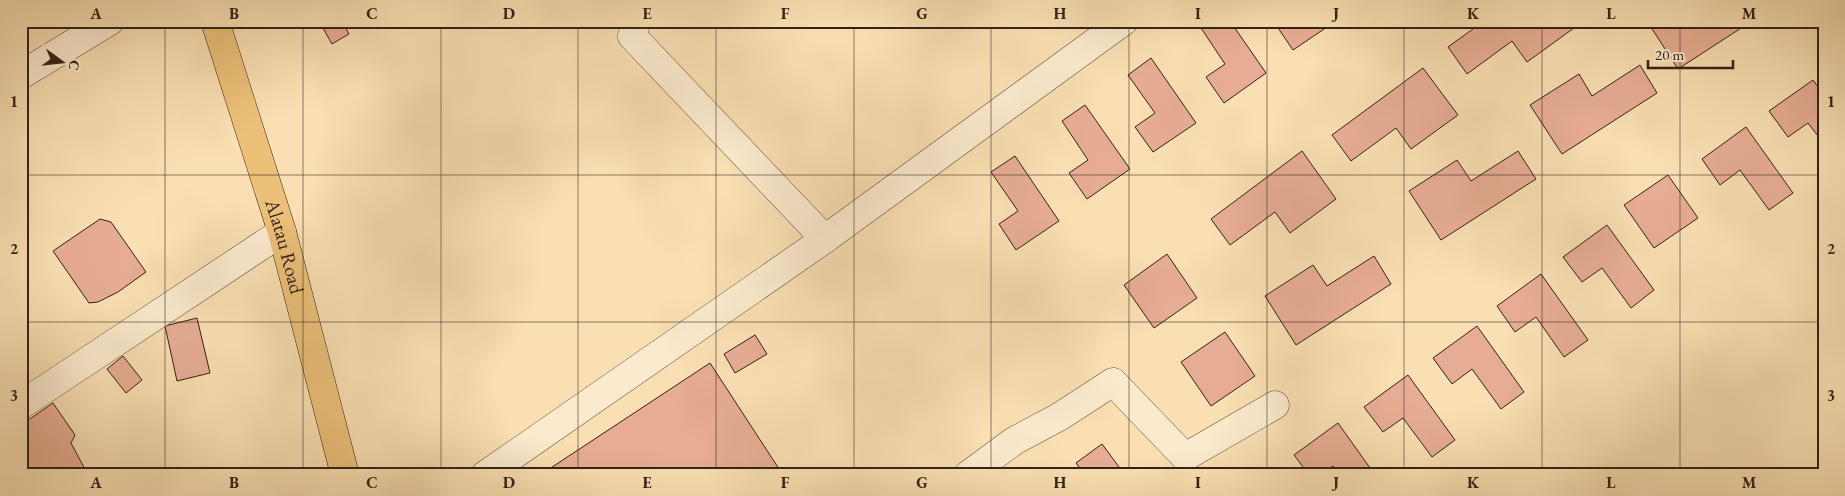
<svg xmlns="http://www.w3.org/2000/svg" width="1845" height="496" viewBox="0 0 1845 496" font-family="'EB Garamond',serif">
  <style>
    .building { fill: #e7ad94; stroke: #332219 }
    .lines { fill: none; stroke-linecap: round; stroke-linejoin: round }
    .minor-casing { stroke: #64513f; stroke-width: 29 }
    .major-casing { stroke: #332219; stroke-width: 29 }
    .minor { stroke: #fbeacd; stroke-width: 28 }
    .major { stroke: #ecc079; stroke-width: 28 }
    .grid { fill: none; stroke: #332219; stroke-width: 1; stroke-opacity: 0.55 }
    .labels { text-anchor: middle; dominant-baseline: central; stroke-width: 4; stroke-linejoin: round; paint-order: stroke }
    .street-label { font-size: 20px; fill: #332219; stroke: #fbeacd }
    .neatline { fill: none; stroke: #332219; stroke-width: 2 }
    .grid-label { font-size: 16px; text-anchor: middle; font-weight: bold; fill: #332219 }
  </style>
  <rect width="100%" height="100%" fill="#f9dfb2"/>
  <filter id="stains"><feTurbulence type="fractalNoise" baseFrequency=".004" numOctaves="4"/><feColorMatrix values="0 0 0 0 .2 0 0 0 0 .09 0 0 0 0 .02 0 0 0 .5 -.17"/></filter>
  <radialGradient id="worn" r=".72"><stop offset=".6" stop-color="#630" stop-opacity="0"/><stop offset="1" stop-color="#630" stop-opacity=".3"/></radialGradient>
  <!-- building -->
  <g class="building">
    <polygon points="319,21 342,21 349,34 332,44"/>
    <polygon points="1204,21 1230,21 1266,73 1224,103 1206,77 1225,64 1199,25"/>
    <polygon points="1281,21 1336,21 1293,50 1276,25"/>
    <polygon points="1484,21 1569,21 1574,28 1527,62 1512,41 1467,74 1448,47"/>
    <polygon points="1647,21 1752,21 1678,69"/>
    <polygon points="1151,58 1196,123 1153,152 1135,127 1155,113 1128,75"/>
    <polygon points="1640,65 1657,93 1562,154 1530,105 1579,74 1592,96"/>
    <polygon points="1423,68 1458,115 1411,149 1396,128 1351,161 1332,135"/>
    <polygon points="1813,80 1824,95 1824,144 1808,123 1788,137 1769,111"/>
    <polygon points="1085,105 1130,169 1087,199 1069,173 1088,160 1062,121"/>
    <polygon points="1746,127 1793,193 1769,210 1740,170 1720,185 1702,159"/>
    <polygon points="1302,151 1336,199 1290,233 1275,212 1230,245 1211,219"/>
    <polygon points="1518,151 1536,179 1441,240 1409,191 1457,160 1471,181"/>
    <polygon points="1015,156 1059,221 1016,250 999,224 1018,211 991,172"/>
    <polygon points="1668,175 1698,218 1654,248 1624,205"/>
    <polygon points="100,219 111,222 146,272 118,292 98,302 89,303 53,251"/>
    <polygon points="1607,225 1654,290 1631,308 1602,268 1582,282 1563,257"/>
    <polygon points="1167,254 1197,298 1154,328 1124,285"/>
    <polygon points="1374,256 1391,284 1296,345 1265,296 1313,265 1327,286"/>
    <polygon points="1541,274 1588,340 1564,357 1536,317 1515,332 1497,306"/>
    <polygon points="197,318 210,373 177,381 165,326"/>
    <polygon points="1477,326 1524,392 1501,409 1472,369 1452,384 1433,358"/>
    <polygon points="1225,332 1255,376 1211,406 1181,362"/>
    <polygon points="755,335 767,354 735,373 724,354"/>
    <polygon points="123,356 142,380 126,393 107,369"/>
    <polygon points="710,363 783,475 540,475"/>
    <polygon points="1408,375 1455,440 1432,457 1403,418 1383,432 1364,407"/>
    <polygon points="53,403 75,435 71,443 88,475 21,475 21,425"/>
    <polygon points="1338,423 1375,475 1339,475 1333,466 1321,475 1309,475 1294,455"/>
    <polygon points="1102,444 1125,475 1085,475 1076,463"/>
  </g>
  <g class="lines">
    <!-- minor casing -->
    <g class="minor-casing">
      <g id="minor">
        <polyline points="637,21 632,36 825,239"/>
        <polyline points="21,75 110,21"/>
        <polyline points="21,405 282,232"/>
        <polyline points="485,475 825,239 1124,21"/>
        <polyline points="968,475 1014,441 1059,417 1113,382 1185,457 1275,405"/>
      </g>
    </g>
    <!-- major casing -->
    <g class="major-casing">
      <g id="major">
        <path id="s1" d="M 215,21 L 282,232 L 345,475"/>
      </g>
    </g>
    <!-- minor -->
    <use href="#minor" class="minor"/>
    <!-- major -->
    <use href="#major" class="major"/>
  </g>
  <!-- grid -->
  <path class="grid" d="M 165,21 L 165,475M 303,21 L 303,475M 441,21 L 441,475M 578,21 L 578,475M 716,21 L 716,475M 854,21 L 854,475M 991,21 L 991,475M 1129,21 L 1129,475M 1267,21 L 1267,475M 1404,21 L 1404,475M 1542,21 L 1542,475M 1680,21 L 1680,475M 21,175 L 1824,175M 21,322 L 1824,322"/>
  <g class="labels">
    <!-- street labels -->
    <g class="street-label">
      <text stroke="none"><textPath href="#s1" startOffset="236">Alatau Road</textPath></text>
    </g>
  </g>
  <!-- margin -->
  <rect width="1845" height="496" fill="none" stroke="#f9dfb2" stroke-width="55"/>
  <!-- north arrow -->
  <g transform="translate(62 62) rotate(105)" stroke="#fbeacd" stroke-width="4" paint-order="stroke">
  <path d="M0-4L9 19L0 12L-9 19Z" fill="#332219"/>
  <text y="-8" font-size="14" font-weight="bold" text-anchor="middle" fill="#332219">С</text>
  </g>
  <!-- scale -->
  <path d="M1648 60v8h85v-8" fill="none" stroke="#332219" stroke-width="2.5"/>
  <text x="1655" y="60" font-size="15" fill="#332219" stroke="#fbeacd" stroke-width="4" paint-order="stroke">20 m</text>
  <rect x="28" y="28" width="1790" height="440" class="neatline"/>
  <g class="grid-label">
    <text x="96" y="19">A</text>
    <text x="234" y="19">B</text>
    <text x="372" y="19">C</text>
    <text x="509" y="19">D</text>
    <text x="647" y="19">E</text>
    <text x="785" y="19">F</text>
    <text x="922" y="19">G</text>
    <text x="1060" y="19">H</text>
    <text x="1198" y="19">I</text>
    <text x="1336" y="19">J</text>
    <text x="1473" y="19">K</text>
    <text x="1611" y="19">L</text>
    <text x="1749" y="19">M</text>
    <text x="14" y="107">1</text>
    <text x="1831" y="107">1</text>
    <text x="14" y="254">2</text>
    <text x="1831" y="254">2</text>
    <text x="14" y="401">3</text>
    <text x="1831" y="401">3</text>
    <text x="96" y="488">A</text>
    <text x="234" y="488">B</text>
    <text x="372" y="488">C</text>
    <text x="509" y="488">D</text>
    <text x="647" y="488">E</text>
    <text x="785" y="488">F</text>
    <text x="922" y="488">G</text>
    <text x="1060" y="488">H</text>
    <text x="1198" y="488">I</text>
    <text x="1336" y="488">J</text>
    <text x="1473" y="488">K</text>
    <text x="1611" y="488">L</text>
    <text x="1749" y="488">M</text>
  </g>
  <rect width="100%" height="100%" filter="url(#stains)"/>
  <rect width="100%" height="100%" fill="url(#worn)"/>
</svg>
